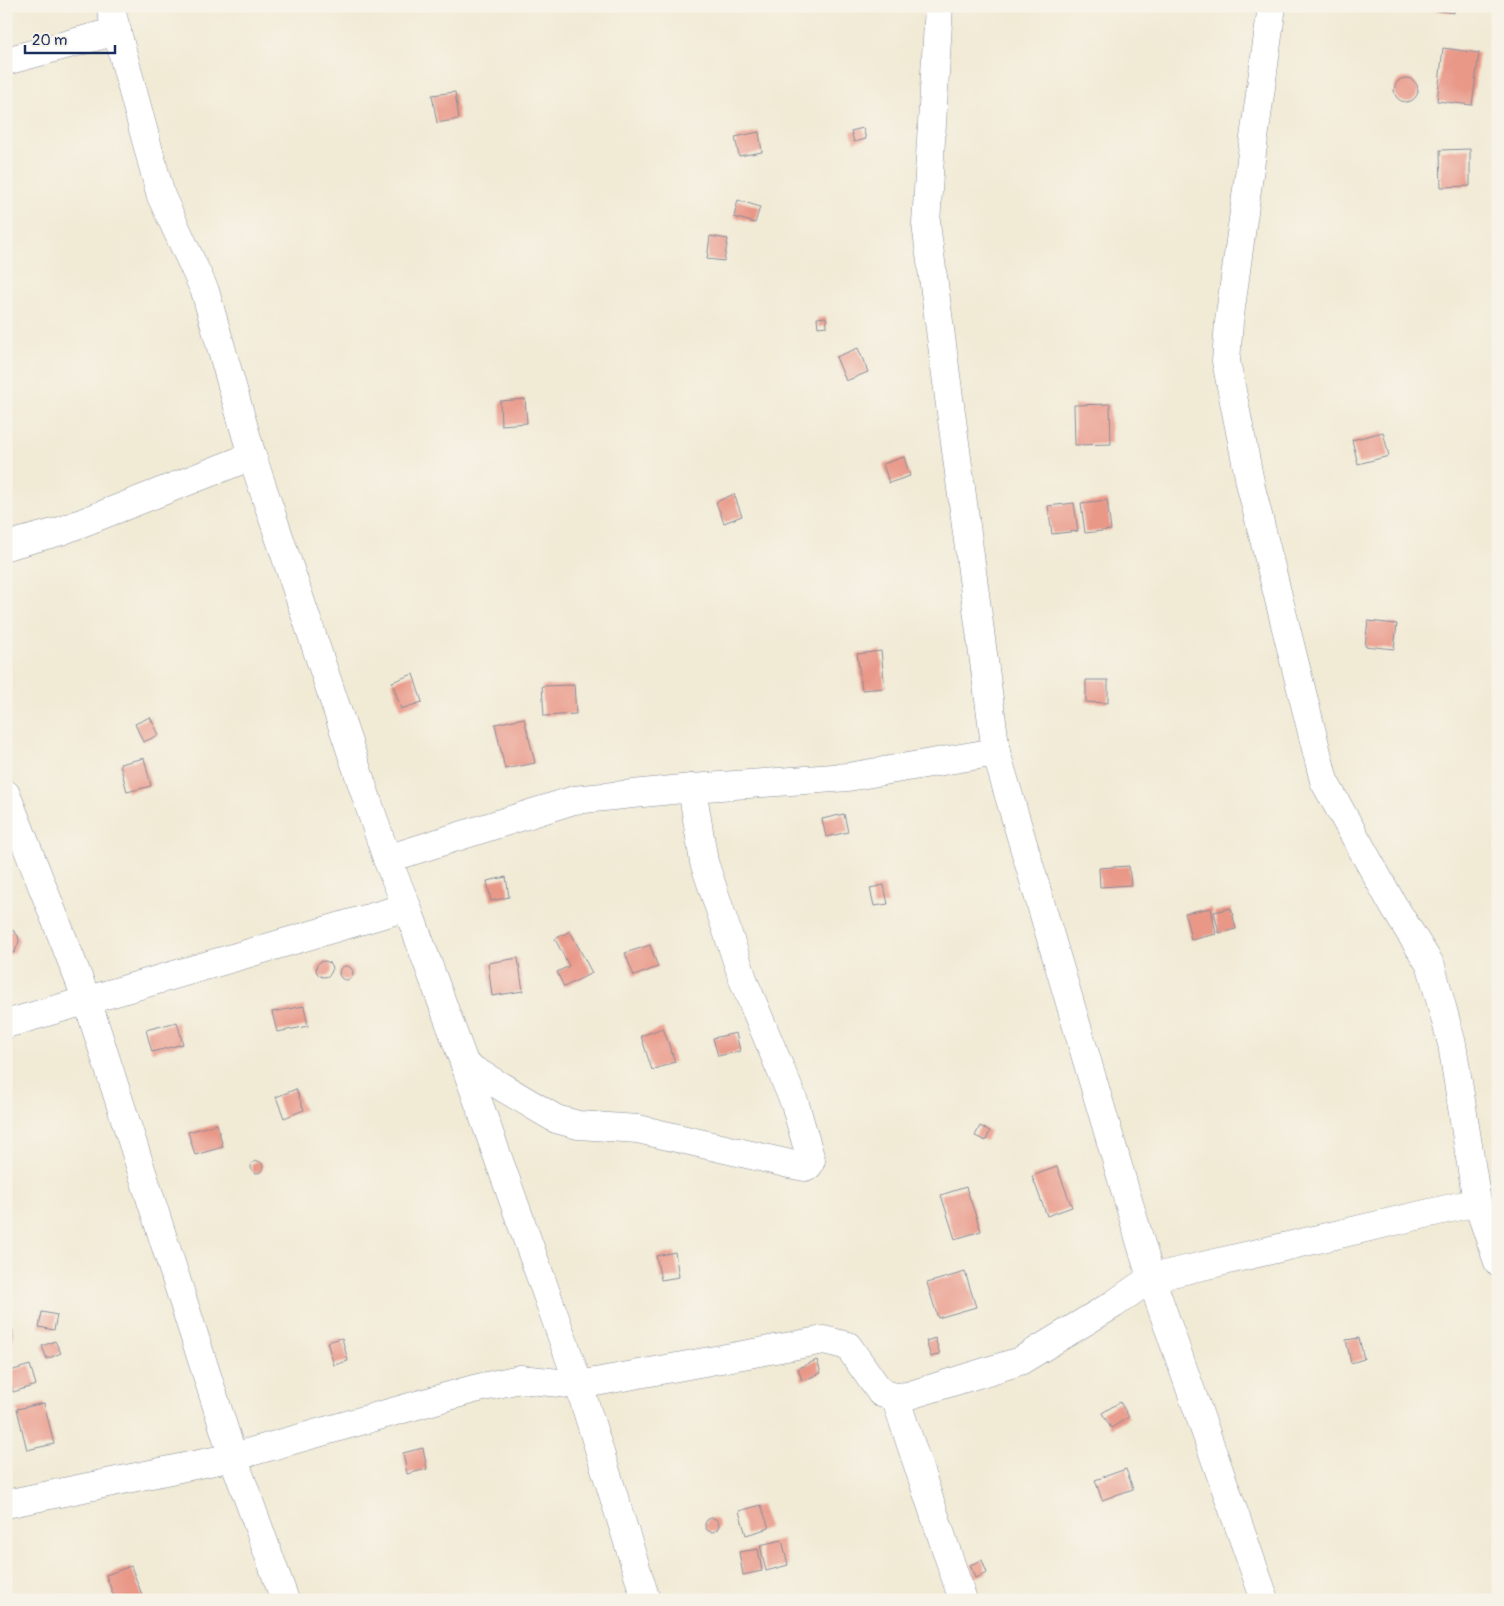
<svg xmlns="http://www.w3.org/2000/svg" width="1504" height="1606" viewBox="0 0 1504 1606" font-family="Pangolin,sans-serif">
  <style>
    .building { fill: #e99888 }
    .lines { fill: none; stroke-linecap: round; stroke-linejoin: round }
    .street-casing { stroke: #868c9a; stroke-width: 29 }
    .street { stroke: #fff; stroke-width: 28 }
  </style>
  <rect width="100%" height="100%" fill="#f7f3e8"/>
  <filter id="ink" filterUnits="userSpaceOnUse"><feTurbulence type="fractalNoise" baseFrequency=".02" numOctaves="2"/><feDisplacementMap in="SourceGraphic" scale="10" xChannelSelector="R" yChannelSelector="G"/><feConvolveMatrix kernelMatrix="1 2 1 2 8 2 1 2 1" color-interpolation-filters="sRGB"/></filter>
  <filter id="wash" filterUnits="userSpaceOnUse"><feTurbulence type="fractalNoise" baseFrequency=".0096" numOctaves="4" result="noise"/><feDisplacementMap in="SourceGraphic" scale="20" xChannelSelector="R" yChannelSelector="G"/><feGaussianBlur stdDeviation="1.12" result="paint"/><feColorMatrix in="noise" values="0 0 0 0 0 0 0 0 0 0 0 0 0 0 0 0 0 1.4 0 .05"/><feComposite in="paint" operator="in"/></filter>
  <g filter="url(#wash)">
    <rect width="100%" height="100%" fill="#f1ead5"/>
    <g id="blocks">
      <!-- building -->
      <g class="building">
        <polygon points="1421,6 1454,6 1454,13 1421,8"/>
        <polygon points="1443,48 1479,53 1472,105 1437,101"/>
        <circle cx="1406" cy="90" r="12"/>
        <polygon points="455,92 459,119 437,123 432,95"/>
        <polygon points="863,128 866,139 854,142 851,131"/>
        <polygon points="759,132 762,152 739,156 735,137"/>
        <polygon points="1470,149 1470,186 1441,187 1440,150"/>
        <polygon points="738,200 760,207 755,223 734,217"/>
        <polygon points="710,236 728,239 724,261 707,259"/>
        <polygon points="826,317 827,326 818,327 817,318"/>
        <polygon points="858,348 868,372 846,381 836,357"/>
        <polygon points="525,399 527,423 501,425 500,401"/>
        <polygon points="1110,404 1111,444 1075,445 1074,405"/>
        <polygon points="1383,432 1389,456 1358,464 1352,440"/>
        <polygon points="904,457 910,476 889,483 883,464"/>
        <polygon points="734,494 742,516 724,523 716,502"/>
        <polygon points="1107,500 1111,530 1085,533 1081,503"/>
        <polygon points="1074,503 1078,531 1052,534 1048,506"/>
        <polygon points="1368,621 1397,624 1394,649 1365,646"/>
        <polygon points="881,651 885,688 862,690 857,654"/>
        <polygon points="413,674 422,702 401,709 392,682"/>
        <polygon points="1086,680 1108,680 1108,703 1086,702"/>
        <polygon points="574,685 576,714 544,716 542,686"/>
        <polygon points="150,717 159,735 143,742 135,724"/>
        <polygon points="524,718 535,763 505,769 495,724"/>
        <polygon points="144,758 151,786 127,792 120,764"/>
        <polygon points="844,814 848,832 826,837 822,819"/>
        <polygon points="1129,866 1131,885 1100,887 1099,868"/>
        <polygon points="506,877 509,897 491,901 487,881"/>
        <polygon points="884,885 888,904 874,906 870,888"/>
        <polygon points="1211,908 1216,934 1191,940 1185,913"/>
        <polygon points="1231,908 1236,929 1219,933 1214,912"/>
        <polygon points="6,928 14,931 18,936 19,941 15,952 6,956"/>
        <polygon points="570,931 592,973 564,987 557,972 569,966 555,939"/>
        <polygon points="650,945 658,967 634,976 625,953"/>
        <polygon points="518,958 523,991 492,996 488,963"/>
        <circle cx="324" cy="969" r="8"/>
        <circle cx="346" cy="973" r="7"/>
        <polygon points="304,1006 308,1026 277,1032 272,1012"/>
        <polygon points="177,1022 183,1044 152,1052 146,1030"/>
        <polygon points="663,1028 675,1062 652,1070 641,1036"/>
        <polygon points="736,1033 740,1051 718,1056 713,1038"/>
        <polygon points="296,1089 304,1110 284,1118 276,1097"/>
        <polygon points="217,1124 223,1147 195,1155 188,1132"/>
        <polygon points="980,1126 990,1131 986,1141 975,1136"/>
        <circle cx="257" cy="1167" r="6"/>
        <polygon points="1057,1167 1072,1207 1047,1216 1032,1176"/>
        <polygon points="966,1187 981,1231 955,1239 941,1195"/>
        <polygon points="675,1252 679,1277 661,1280 656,1256"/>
        <polygon points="965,1272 976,1307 938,1318 927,1283"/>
        <polygon points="42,1312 57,1315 54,1330 39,1327"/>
        <polygon points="6,1330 13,1330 12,1346 6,1346"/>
        <polygon points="342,1338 348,1361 334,1365 327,1342"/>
        <polygon points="935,1338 940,1354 931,1357 926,1341"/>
        <polygon points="1359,1338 1364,1359 1351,1363 1346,1340"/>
        <polygon points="55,1341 61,1353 47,1359 42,1346"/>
        <polygon points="817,1360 821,1373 802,1381 798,1368"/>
        <polygon points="30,1365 36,1385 13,1392 7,1372"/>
        <polygon points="1120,1402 1129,1417 1111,1428 1102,1413"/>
        <polygon points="44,1403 54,1444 27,1450 17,1409"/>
        <polygon points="423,1448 427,1469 407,1474 403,1453"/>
        <polygon points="1126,1469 1133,1489 1102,1500 1095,1480"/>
        <polygon points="761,1505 769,1528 746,1535 739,1511"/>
        <circle cx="712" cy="1525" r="7"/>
        <polygon points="782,1540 788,1565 766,1571 760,1545"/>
        <polygon points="758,1549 762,1571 743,1575 739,1552"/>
        <polygon points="982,1560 987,1573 975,1578 970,1565"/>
        <polygon points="131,1566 144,1600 115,1600 106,1575"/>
      </g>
    </g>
  </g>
  <g filter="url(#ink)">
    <use href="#blocks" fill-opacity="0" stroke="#868c9a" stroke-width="1"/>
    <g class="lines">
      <!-- street casing -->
      <g class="street-casing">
        <g id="street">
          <polyline points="110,6 161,196 205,291 252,456 387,859 407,907 465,1065 579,1385 646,1600"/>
          <polyline points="939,6 926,224 996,752 1151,1278 1265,1600"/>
          <polyline points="1272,6 1229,322 1226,361 1251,487 1324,781 1393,905 1431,966 1452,1044 1477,1202 1498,1262"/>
          <polyline points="6,61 117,31"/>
          <polyline points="6,546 61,531 252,456"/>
          <polyline points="6,794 87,1000 233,1457 285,1600"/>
          <polyline points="387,859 574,800 692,788 848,777 996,752"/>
          <polyline points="6,1024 407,907"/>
          <polyline points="465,1065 556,1119 578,1125 638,1129 794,1165 805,1167 809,1165 811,1160 795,1104 744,982 704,862 692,788"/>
          <polyline points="895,1397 963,1600"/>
          <polyline points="6,1504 233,1457 474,1389 520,1379 579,1385 824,1340 848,1346 881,1393 895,1397 907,1396 1020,1361 1114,1304 1151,1278 1477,1202"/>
        </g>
      </g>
      <!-- street -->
      <use href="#street" class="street"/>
    </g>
  </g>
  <!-- margin -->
  <rect width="1504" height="1606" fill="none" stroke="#f7f3e8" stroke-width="25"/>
  <!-- scale -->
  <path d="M25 45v8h90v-8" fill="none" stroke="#1b2f5e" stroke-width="2.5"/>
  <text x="32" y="45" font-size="15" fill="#1b2f5e" stroke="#f7f3e8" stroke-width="4" paint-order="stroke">20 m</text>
</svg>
